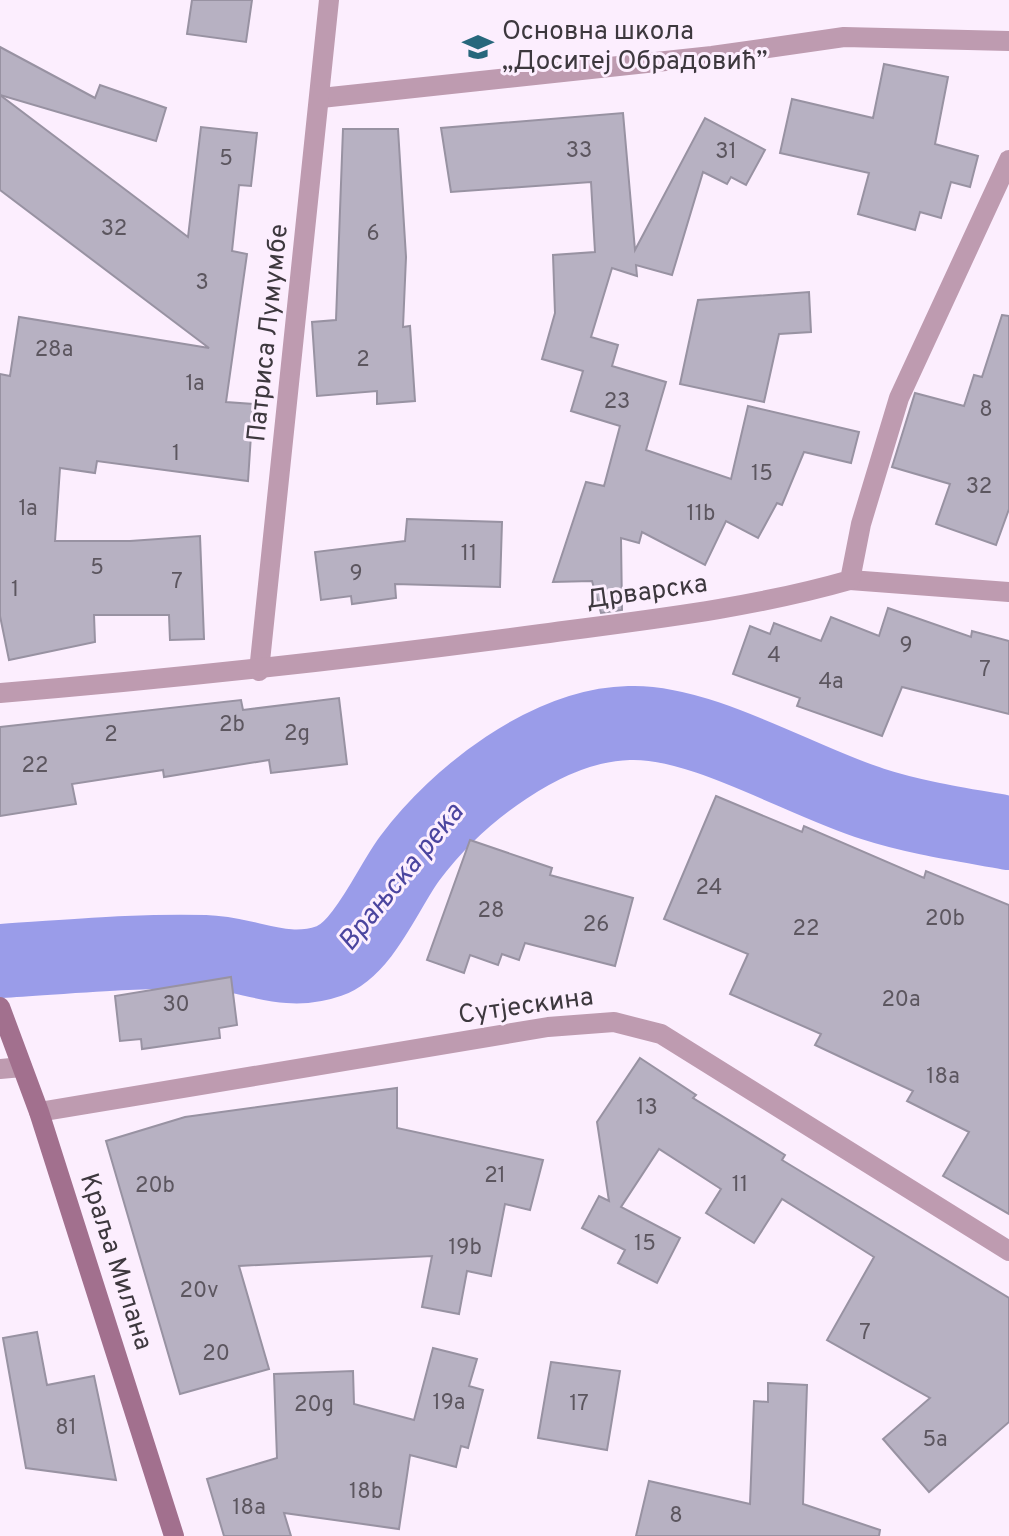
<svg xmlns="http://www.w3.org/2000/svg" width="1009" height="1536" viewBox="0 0 1009 1536" font-family="Overpass,sans-serif">
  <style>
    .lines { fill: none; stroke-linecap: round; stroke-linejoin: round }
    .river { stroke: #9a9ce9; stroke-width: 74 }
    .building { fill: #b7b1c2; stroke: #9892a2; stroke-width: 2 }
    .minor { stroke: #be9bb0; stroke-width: 20 }
    .secondary { stroke: #a2708e; stroke-width: 20 }
    .labels { text-anchor: middle; dominant-baseline: central; stroke-width: 6; stroke-linejoin: round; paint-order: stroke }
    .number-label { font-size: 22px; fill: #5c565f }
    .poi-label { font-size: 26px; fill: #3d383e; stroke: #fceefe; text-anchor: start }
    .street-label { font-size: 26px; fill: #3d383e; stroke: #fceefe }
    .water-label { font-size: 28px; font-style: italic; fill: #4b459f; stroke: #fceefe }
  </style>
  <rect width="100%" height="100%" fill="#fceefe"/>
  <g class="lines">
    <!-- river -->
    <path class="river" d="M 0,961 C 67,957 137,950 205,952 C 249,953 284,977 329,961 C 364,949 388,887 410,858 C 457,795 547,725 629,723 C 701,720 802,782 873,804 C 916,818 965,825 1009,833"/>
  </g>
  <!-- building -->
  <g class="building">
    <polygon points="192,0 252,0 246,42 187,34"/>
    <polygon points="0,47 95,98 100,85 166,108 156,141 0,95"/>
    <polygon points="884,64 948,77 935,144 978,156 970,187 951,182 941,218 920,212 915,230 858,214 869,173 780,153 792,99 873,118"/>
    <polygon points="0,95 188,237 201,127 257,133 251,186 239,185 232,251 247,254 226,402 253,404 248,481 97,461 95,473 60,468 55,541 130,541 200,536 204,639 170,640 169,615 94,615 95,642 9,660 0,616 0,374 10,376 19,317 209,348 0,190"/>
    <polygon points="623,113 635,250 705,118 765,150 746,185 731,177 727,184 703,172 672,275 636,265 637,276 612,268 591,337 618,345 612,366 666,382 646,450 731,479 748,406 859,432 851,463 804,452 782,505 777,503 758,538 726,521 705,565 642,532 639,543 621,538 622,610 601,613 592,581 553,582 586,482 604,486 620,426 571,411 583,371 542,359 555,313 553,255 595,252 591,182 451,192 441,128"/>
    <polygon points="343,129 398,129 406,257 403,327 410,326 415,401 377,404 377,391 317,396 312,322 336,320"/>
    <polygon points="809,292 811,332 779,334 764,402 680,384 698,300"/>
    <polygon points="1002,315 1009,316 1009,509 996,545 936,524 950,484 892,467 915,393 964,406 974,375 982,377"/>
    <polygon points="407,519 502,522 500,587 395,584 396,598 352,604 351,596 321,600 315,552 405,541"/>
    <polygon points="888,608 971,637 972,631 1009,641 1009,714 902,687 882,736 797,706 800,698 733,674 750,626 770,634 774,623 821,641 831,617 879,636"/>
    <polygon points="339,698 347,764 271,773 269,760 164,777 163,770 72,784 76,804 0,816 0,727 241,700 243,710"/>
    <polygon points="716,796 802,832 804,826 924,878 926,871 1009,905 1009,1214 943,1176 969,1132 907,1101 913,1091 815,1045 821,1034 730,994 748,954 664,919"/>
    <polygon points="470,840 552,868 550,875 633,898 615,966 525,943 519,960 502,954 498,965 470,955 464,973 427,960"/>
    <polygon points="231,977 237,1025 219,1028 220,1038 142,1049 141,1039 120,1041 115,996"/>
    <polygon points="640,1058 696,1095 693,1098 785,1155 782,1160 1009,1298 1009,1422 929,1492 883,1439 930,1398 827,1340 874,1257 782,1199 754,1243 706,1213 721,1189 659,1149 621,1207 680,1238 657,1283 618,1263 625,1250 582,1228 599,1196 609,1201 597,1122"/>
    <polygon points="397,1088 397,1128 543,1160 530,1210 505,1204 491,1276 467,1271 459,1314 422,1307 432,1256 239,1266 269,1369 180,1394 106,1141 185,1117"/>
    <polygon points="37,1332 47,1385 94,1376 116,1480 26,1468 3,1338"/>
    <polygon points="433,1348 477,1359 469,1386 483,1390 468,1448 461,1446 456,1467 410,1455 399,1529 284,1513 291,1536 224,1536 207,1479 277,1458 274,1374 353,1371 354,1404 414,1420"/>
    <polygon points="551,1362 620,1371 607,1450 538,1438"/>
    <polygon points="768,1383 807,1385 803,1504 880,1530 879,1536 636,1536 649,1481 750,1504 754,1401 768,1402"/>
  </g>
  <g class="lines">
    <!-- minor -->
    <g class="minor">
      <polyline points="321,98 712,56 844,37 1009,41"/>
      <polyline points="850,580 1009,592"/>
      <polyline points="259,671 329,0"/>
      <path d="M 0,693 C 181,678 361,658 541,634 C 645,620 749,609 850,580 L 861,524 L 899,398 L 1009,160"/>
      <polyline points="0,1069 22,1067"/>
      <polyline points="39,1112 548,1027 614,1022 661,1034 1009,1251"/>
    </g>
    <!-- secondary -->
    <polyline class="secondary" points="0,1007 39,1112 174,1536"/>
  </g>
  <!-- icons -->
  <defs>
    <g id="school-bare" transform="scale(2.4)"><path d="M0-5L7-2L0 1L-7-2ZM-4 1L0 2.5L4 1V4Q0 6-4 4Z" fill="#27677c" stroke="#fceefe" stroke-width="2.5" paint-order="stroke"/></g>
  </defs>
  <g fill-rule="evenodd">
    <use href="#school-bare" x="478" y="47"/>
  </g>
  <g class="labels">
    <!-- number labels -->
    <g class="number-label">
      <text x="579" y="151">33</text>
      <text x="726" y="152">31</text>
      <text x="226" y="159">5</text>
      <text x="114" y="229">32</text>
      <text x="373" y="234">6</text>
      <text x="202" y="283">3</text>
      <text x="54" y="350">28a</text>
      <text x="363" y="360">2</text>
      <text x="195" y="384">1a</text>
      <text x="617" y="402">23</text>
      <text x="986" y="410">8</text>
      <text x="176" y="454">1</text>
      <text x="762" y="474">15</text>
      <text x="979" y="487">32</text>
      <text x="28" y="509">1a</text>
      <text x="701" y="514">11b</text>
      <text x="469" y="554">11</text>
      <text x="97" y="568">5</text>
      <text x="356" y="574">9</text>
      <text x="177" y="582">7</text>
      <text x="15" y="590">1</text>
      <text x="906" y="646">9</text>
      <text x="774" y="656">4</text>
      <text x="985" y="670">7</text>
      <text x="831" y="682">4a</text>
      <text x="232" y="725">2b</text>
      <text x="297" y="734">2g</text>
      <text x="111" y="735">2</text>
      <text x="35" y="766">22</text>
      <text x="709" y="888">24</text>
      <text x="491" y="911">28</text>
      <text x="945" y="919">20b</text>
      <text x="596" y="925">26</text>
      <text x="806" y="929">22</text>
      <text x="901" y="1000">20a</text>
      <text x="176" y="1005">30</text>
      <text x="943" y="1077">18a</text>
      <text x="647" y="1108">13</text>
      <text x="495" y="1176">21</text>
      <text x="740" y="1185">11</text>
      <text x="155" y="1186">20b</text>
      <text x="645" y="1244">15</text>
      <text x="465" y="1248">19b</text>
      <text x="199" y="1291">20v</text>
      <text x="865" y="1333">7</text>
      <text x="216" y="1354">20</text>
      <text x="449" y="1403">19a</text>
      <text x="579" y="1404">17</text>
      <text x="314" y="1405">20g</text>
      <text x="66" y="1428">81</text>
      <text x="935" y="1440">5a</text>
      <text x="366" y="1492">18b</text>
      <text x="249" y="1508">18a</text>
      <text x="676" y="1516">8</text>
    </g>
    <!-- poi labels -->
    <g class="poi-label">
      <text x="502" y="32">Основна школа<tspan x="502" dy="30">„Доситеј Обрадовић”</tspan></text>
    </g>
    <!-- street labels -->
    <g class="street-label">
      <text transform="translate(269 333) rotate(-84)">Патриса Лумумбе</text>
      <text transform="translate(647 593) rotate(-8)">Дрварска</text>
      <text transform="translate(526 1007) rotate(-8)">Сутјескина</text>
      <text transform="translate(115 1262) rotate(72)">Краља Милана</text>
    </g>
    <!-- water labels -->
    <g class="water-label">
      <text transform="translate(402 878) rotate(-51)">Врањска река</text>
    </g>
  </g>
</svg>
